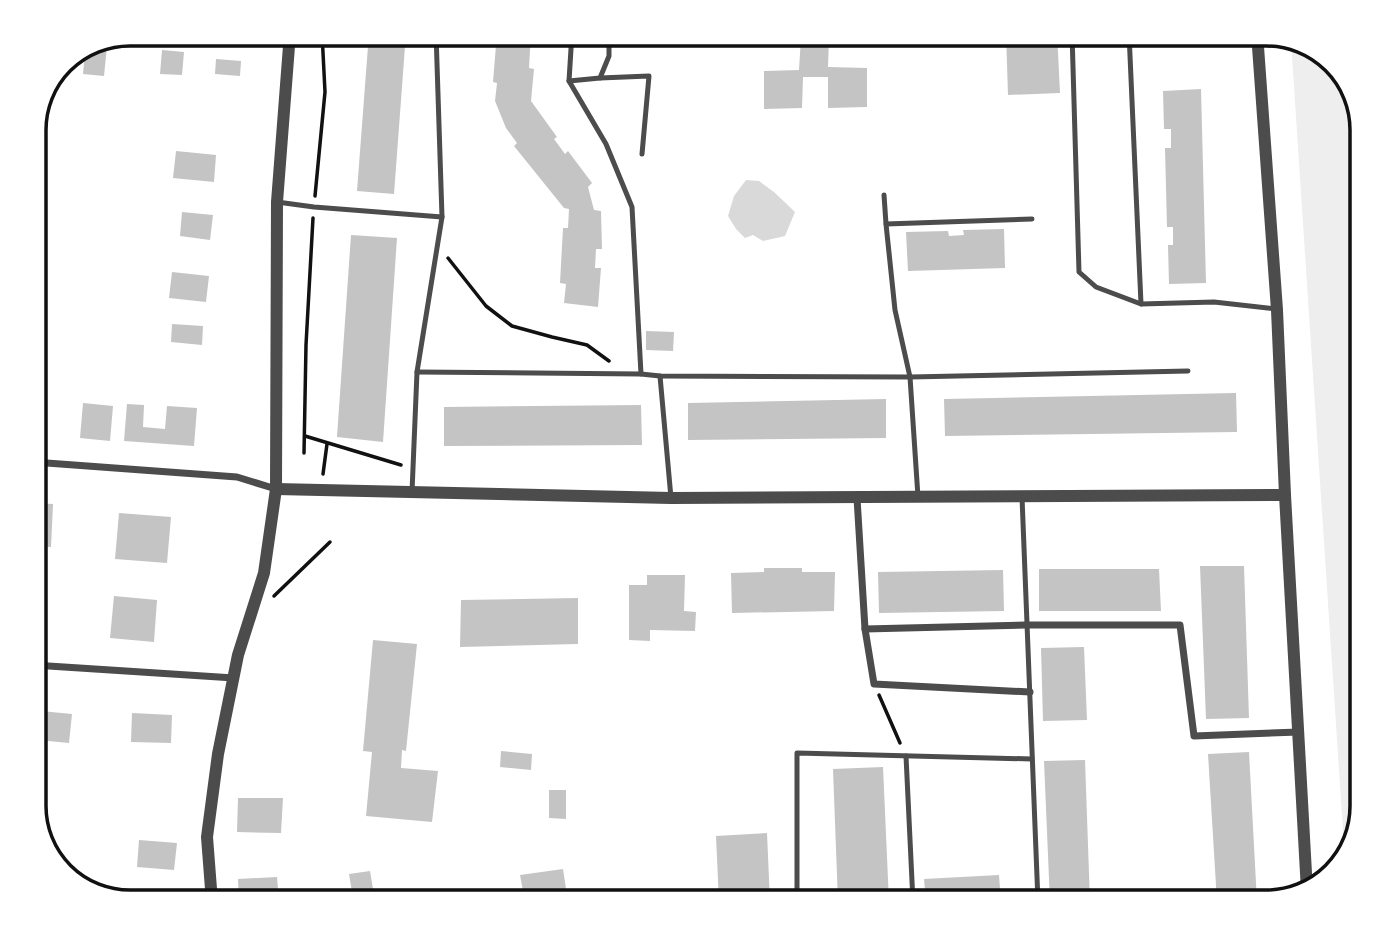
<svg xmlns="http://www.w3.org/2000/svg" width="1396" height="935" viewBox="0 0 1396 935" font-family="Ubuntu,sans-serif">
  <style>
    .green { fill: #eee }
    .water { fill: #d9d9d9 }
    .building { fill: #c4c4c4 }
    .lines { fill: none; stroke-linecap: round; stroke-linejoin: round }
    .path { stroke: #111; stroke-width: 3.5 }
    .service { stroke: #4c4c4c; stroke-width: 5 }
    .minor { stroke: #4c4c4c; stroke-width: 7 }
    .tertiary { stroke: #4c4c4c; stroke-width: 12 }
    .rim { fill: none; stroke: #111; stroke-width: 3.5 }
  </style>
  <rect width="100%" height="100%" fill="#fff"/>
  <!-- green -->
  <polygon class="green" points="1291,41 1320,50 1350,82 1363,129 1363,805 1345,861"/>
  <!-- water -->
  <polygon class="water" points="746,180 759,181 774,192 795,212 785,236 763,241 753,235 745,238 736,229 728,216 734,196"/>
  <!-- building -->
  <g class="building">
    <polygon points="369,33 406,33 394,194 357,191"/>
    <polygon points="497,33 531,33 529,68 534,69 531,101 557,137 554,139 565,154 568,151 592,183 588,187 594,210 601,211 602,249 596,249 595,268 601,268 598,307 564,303 566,284 560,283 563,228 568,228 569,209 564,208 514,146 517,143 506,128 495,101 497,83 493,82"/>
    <polygon points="657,33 695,33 694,38 657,36"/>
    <polygon points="764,33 872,33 872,36 829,36 828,67 867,68 867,107 828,108 828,77 803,77 802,108 764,109 764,71 799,70 801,37 764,36"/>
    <polygon points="1006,33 1057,33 1060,93 1008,95"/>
    <polygon points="1162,33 1200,33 1201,38 1162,40"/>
    <polygon points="100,46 107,46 104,76 83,74 85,52"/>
    <polygon points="162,50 184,52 182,75 160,74"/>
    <polygon points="216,59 241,61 240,76 215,74"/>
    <polygon points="1201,89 1206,283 1169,284 1168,245 1173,245 1173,227 1167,227 1165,148 1171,148 1171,129 1164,129 1163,91"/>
    <polygon points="176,151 216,155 214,182 173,178"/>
    <polygon points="33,203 43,204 41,229 33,228"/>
    <polygon points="182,212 213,215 210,240 180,236"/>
    <polygon points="1004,229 1005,268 908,271 906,232 948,231 949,236 964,235 963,230"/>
    <polygon points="351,235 397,238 383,442 337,437"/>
    <polygon points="172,272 209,276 206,302 169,298"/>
    <polygon points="172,324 203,326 202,345 171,342"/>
    <polygon points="646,331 674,332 673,351 646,350"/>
    <polygon points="1236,393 1237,432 945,436 944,399"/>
    <polygon points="886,399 886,438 688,440 688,403"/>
    <polygon points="83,403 113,406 110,441 80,438"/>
    <polygon points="127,404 144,405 143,427 165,429 167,406 197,408 194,446 124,441"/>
    <polygon points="641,405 642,445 444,446 444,407"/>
    <polygon points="33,503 53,504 51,547 33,546"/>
    <polygon points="119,513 171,517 167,563 115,559"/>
    <polygon points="1200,566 1244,566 1249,718 1206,719"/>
    <polygon points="764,568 802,568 802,572 835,572 834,611 732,613 731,573 764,572"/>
    <polygon points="1039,569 1159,569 1161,611 1039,611"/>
    <polygon points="1003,570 1004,611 879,613 878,572"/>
    <polygon points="647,575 685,575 684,611 696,612 695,631 650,630 650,641 629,640 629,585 647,585"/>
    <polygon points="114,596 157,600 154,642 110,638"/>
    <polygon points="578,598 578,644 460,647 461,600"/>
    <polygon points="373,640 417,644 406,751 402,750 401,768 438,771 432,822 366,816 372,752 363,751"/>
    <polygon points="1084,647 1087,720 1043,721 1041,648"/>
    <polygon points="41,711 72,714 69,743 38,740"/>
    <polygon points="132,713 172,715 171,743 131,742"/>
    <polygon points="501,751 532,754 531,770 500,767"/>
    <polygon points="1249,752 1257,902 1217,902 1208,754"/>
    <polygon points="1085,760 1090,902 1050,902 1044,761"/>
    <polygon points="883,767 889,902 838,902 833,769"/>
    <polygon points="549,790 566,790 566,819 549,818"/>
    <polygon points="238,798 283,798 281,833 237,832"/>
    <polygon points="767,833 770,902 719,902 716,836"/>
    <polygon points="139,840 177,843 174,870 137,867"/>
    <polygon points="563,869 568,902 525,902 520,875"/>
    <polygon points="370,871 373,889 352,892 349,874"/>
    <polygon points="999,875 1001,902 926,902 924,879"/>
    <polygon points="277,877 279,902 239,902 238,879"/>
  </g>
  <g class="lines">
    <!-- path -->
    <g class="path">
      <polyline points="315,196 325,92 322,33"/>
      <polyline points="448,258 486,306 512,326 552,337 587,345 609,361"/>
      <polyline points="305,436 401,465"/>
      <polyline points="304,453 306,345 313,218"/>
      <polyline points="323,474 327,444"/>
      <polyline points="274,596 330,542"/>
      <polyline points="879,695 900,743"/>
    </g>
    <!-- service -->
    <g class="service">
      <polyline points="572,33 569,81 606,144 632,207 641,374"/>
      <polyline points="1072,33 1079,272 1096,287 1141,304"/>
      <polyline points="1129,33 1141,304 1214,302 1276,309"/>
      <polyline points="600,78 649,76 642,154"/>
      <polyline points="569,81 600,78 609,56 609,33"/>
      <polyline points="884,195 886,224 895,310 910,377 918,497"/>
      <polyline points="277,202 314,207 442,217"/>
      <polyline points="886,224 1032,219"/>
      <polyline points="417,372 641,374 660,376 910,377 1188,371"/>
      <polyline points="660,376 671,498"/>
      <polyline points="412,492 417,372 442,217 436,33"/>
      <polyline points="1022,497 1038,902"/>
      <polyline points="906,756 913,902"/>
      <polyline points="797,902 797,753 1032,759"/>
    </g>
    <!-- minor -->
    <g class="minor">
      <polyline points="33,462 237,477 276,489"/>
      <polyline points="857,498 865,629 1027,625 1180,625 1194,736 1299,732"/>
      <polyline points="865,629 874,684 1030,692"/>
      <polyline points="33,665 234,678"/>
    </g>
    <!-- tertiary -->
    <g class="tertiary">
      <polyline points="1257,33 1277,310 1285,495 1307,891"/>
      <polyline points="276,489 671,498 1285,495"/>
      <polyline points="212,902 207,837 218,754 238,655 264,573 276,489 277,202 290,33"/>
    </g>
  </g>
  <!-- crop -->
  <path d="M0 0H1396V935H0ZM130 46H1266A84 84 0 0 1 1350 130V806A84 84 0 0 1 1266 890H130A84 84 0 0 1 46 806V130A84 84 0 0 1 130 46Z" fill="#fff" fill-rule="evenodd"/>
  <path class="rim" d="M130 46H1266A84 84 0 0 1 1350 130V806A84 84 0 0 1 1266 890H130A84 84 0 0 1 46 806V130A84 84 0 0 1 130 46Z"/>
</svg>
